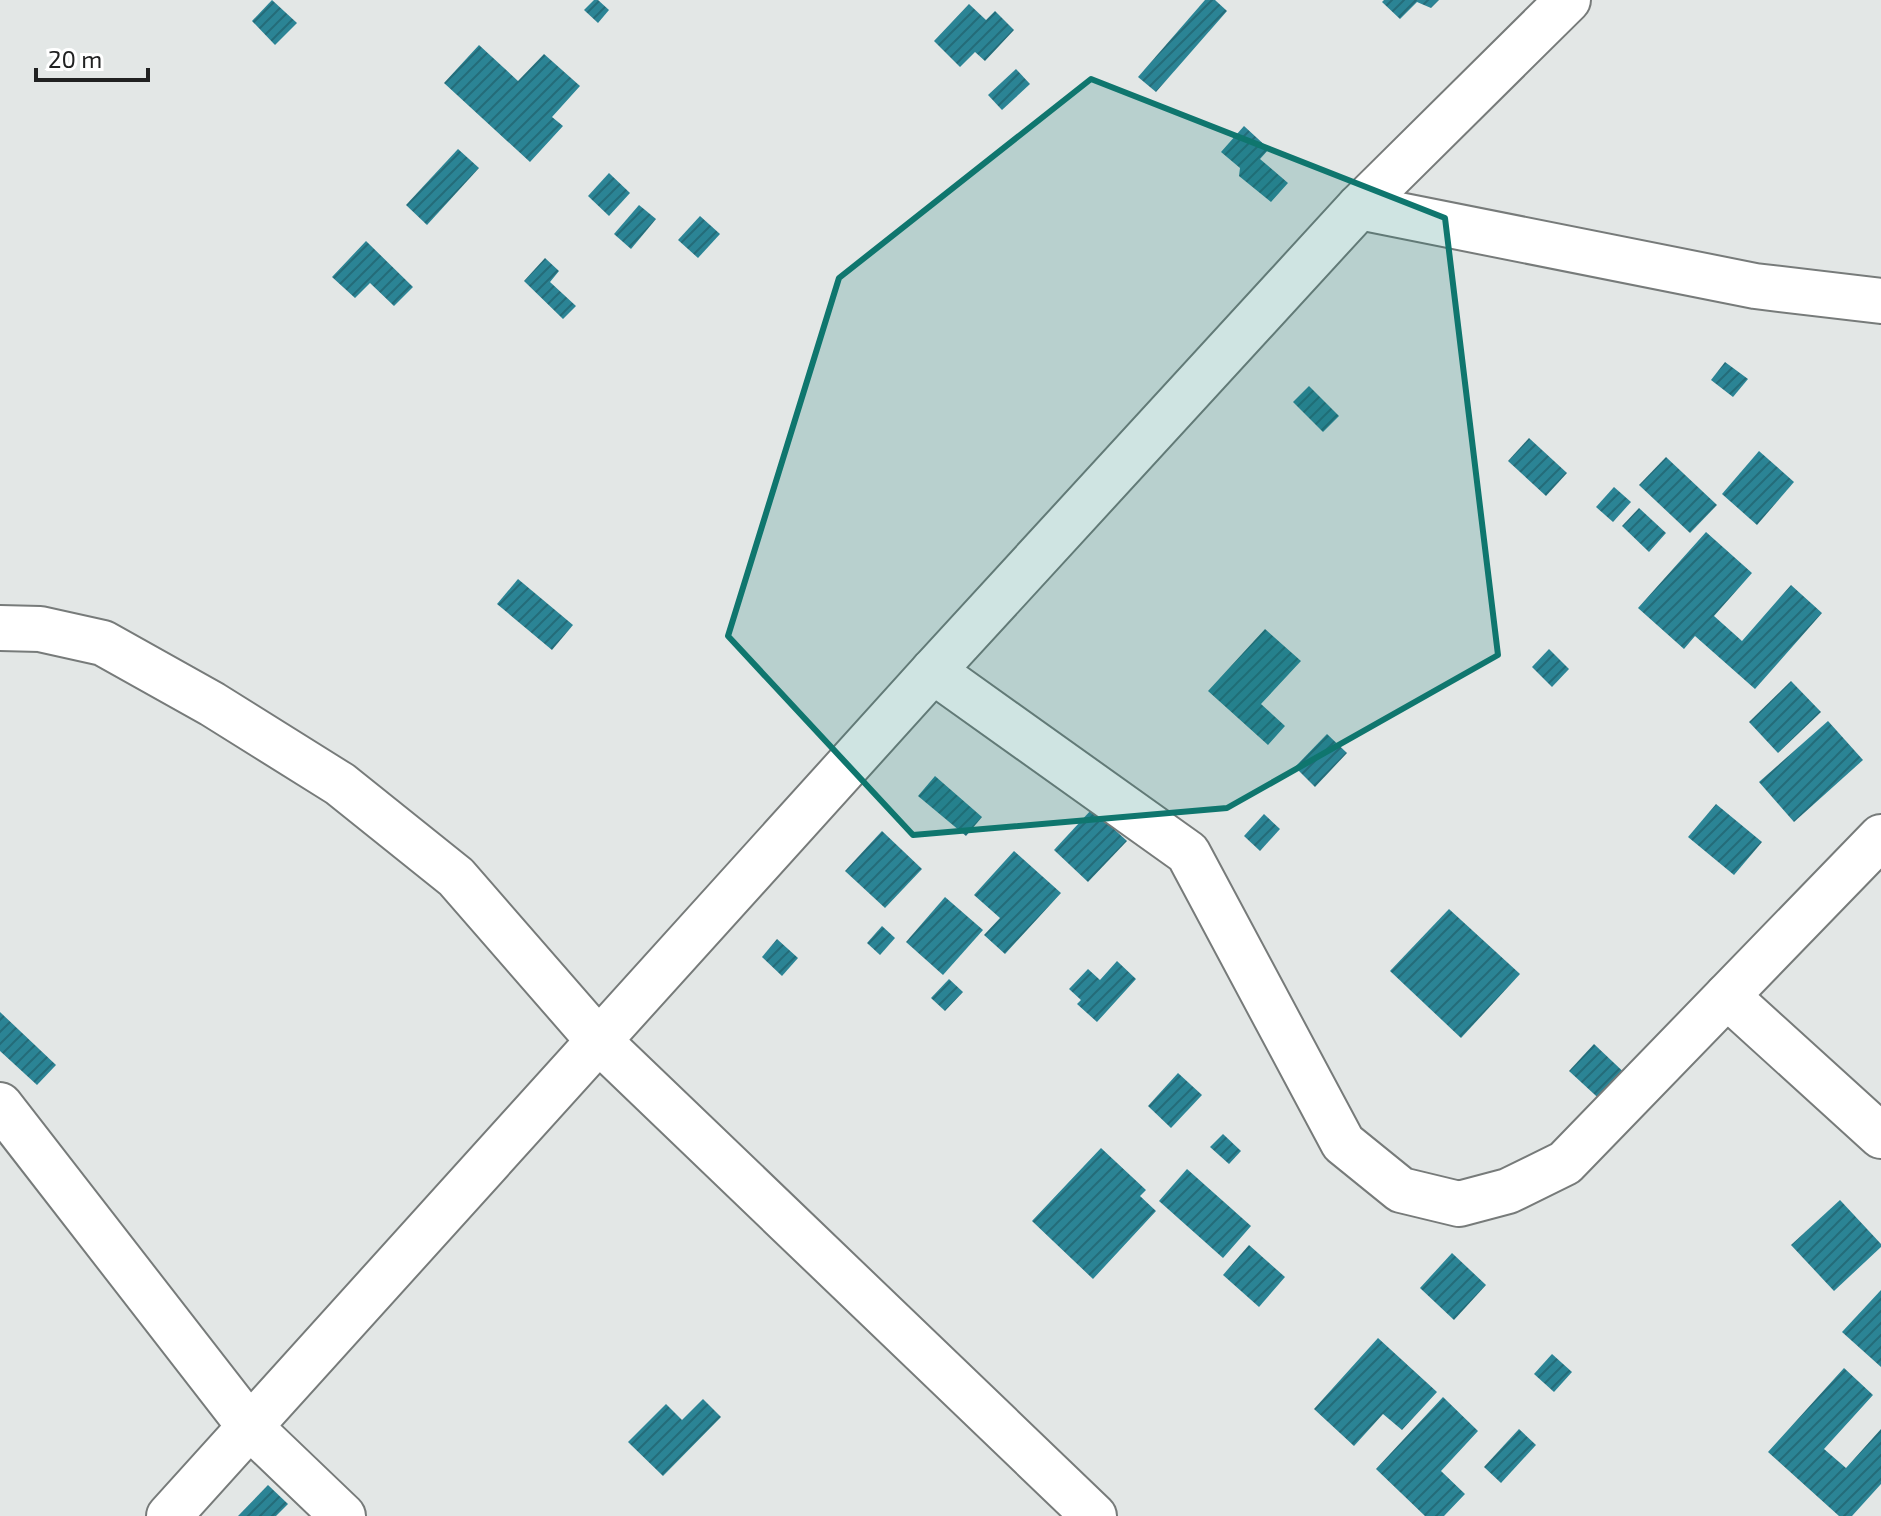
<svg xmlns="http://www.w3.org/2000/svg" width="1881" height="1516" viewBox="0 0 1881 1516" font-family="'Exo 2',sans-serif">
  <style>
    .building { fill: url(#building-hatch) }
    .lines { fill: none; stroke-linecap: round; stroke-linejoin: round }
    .minor-casing { stroke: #777b7a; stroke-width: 48 }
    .minor { stroke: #fff; stroke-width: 44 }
    .marked { fill: #0f766e; fill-opacity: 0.2; stroke: #0f766e; stroke-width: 6; stroke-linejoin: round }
  </style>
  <defs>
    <pattern id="building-hatch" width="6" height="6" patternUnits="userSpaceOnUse" patternTransform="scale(2)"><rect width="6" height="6" fill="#2b8495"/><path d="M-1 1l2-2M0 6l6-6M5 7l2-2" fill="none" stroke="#246c79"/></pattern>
  </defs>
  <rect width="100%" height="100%" fill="#e3e7e6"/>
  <!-- building -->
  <g class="building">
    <polygon points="272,0 297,23 275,45 252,21"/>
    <polygon points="594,0 598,0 609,10 598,23 584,10"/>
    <polygon points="1205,0 1215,0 1227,11 1156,92 1138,77"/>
    <polygon points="1384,0 1439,0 1431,8 1417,2 1400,19 1382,2"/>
    <polygon points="969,4 986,20 995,11 1014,30 985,61 975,52 960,67 934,41"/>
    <polygon points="479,45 518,81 544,54 580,86 552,117 563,126 530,162 444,83"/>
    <polygon points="1016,69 1030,84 1002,110 988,95"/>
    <polygon points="1244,126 1269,149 1260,159 1288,183 1271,202 1239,176 1240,168 1221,152"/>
    <polygon points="458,149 479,168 427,225 406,205"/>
    <polygon points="609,173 630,193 609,216 588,196"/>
    <polygon points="639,205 656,219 631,249 614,234"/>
    <polygon points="700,216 720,234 698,258 678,240"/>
    <polygon points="366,241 413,287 394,306 370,283 355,298 332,277"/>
    <polygon points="545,258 559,271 550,282 576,306 563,319 524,281"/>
    <polygon points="1725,362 1748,379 1733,397 1711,380"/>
    <polygon points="1309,386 1339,416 1323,432 1293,402"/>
    <polygon points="1529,438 1567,473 1546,496 1508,461"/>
    <polygon points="1759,451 1794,482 1757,525 1722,494"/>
    <polygon points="1666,457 1717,505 1690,533 1639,485"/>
    <polygon points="1614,487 1631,502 1613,522 1596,507"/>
    <polygon points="1639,508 1666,533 1649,552 1622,526"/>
    <polygon points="1706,532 1752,573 1714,616 1742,641 1791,585 1822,613 1755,689 1695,636 1684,649 1638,608"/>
    <polygon points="518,579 573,625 552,650 497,604"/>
    <polygon points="1265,629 1301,661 1261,704 1285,726 1268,745 1208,691"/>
    <polygon points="1549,649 1569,669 1552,687 1532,667"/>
    <polygon points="1791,681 1821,712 1778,753 1749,722"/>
    <polygon points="1828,721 1863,760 1794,822 1759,782"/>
    <polygon points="1327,734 1347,753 1315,787 1295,767"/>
    <polygon points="935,776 982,817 966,836 918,796"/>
    <polygon points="1716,804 1762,842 1734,875 1688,837"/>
    <polygon points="1092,809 1127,841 1088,882 1054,850"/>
    <polygon points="1264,814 1280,829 1260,851 1244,836"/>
    <polygon points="882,831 922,869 885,908 845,871"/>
    <polygon points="1014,851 1061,893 1005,954 984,935 1000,918 974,895"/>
    <polygon points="945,897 983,930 943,975 906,942"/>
    <polygon points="1449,909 1520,974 1461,1038 1390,971"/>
    <polygon points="882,926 895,938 880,955 867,943"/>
    <polygon points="777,939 798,958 782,976 762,957"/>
    <polygon points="1117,961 1136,979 1097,1022 1077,1004 1081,1000 1069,989 1088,969 1100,980"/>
    <polygon points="949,979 963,992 945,1011 931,998"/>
    <polygon points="0,1012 56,1065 37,1085 0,1051"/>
    <polygon points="1594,1044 1632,1080 1607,1106 1569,1071"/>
    <polygon points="1178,1073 1202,1095 1171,1128 1148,1106"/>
    <polygon points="1223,1134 1241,1151 1229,1164 1210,1147"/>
    <polygon points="1101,1148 1146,1190 1140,1196 1156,1211 1093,1279 1032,1221"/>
    <polygon points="1187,1169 1251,1226 1223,1258 1159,1201"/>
    <polygon points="1840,1200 1881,1244 1881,1247 1834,1291 1791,1245"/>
    <polygon points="1249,1245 1285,1277 1259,1307 1223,1275"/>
    <polygon points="1452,1253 1486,1285 1454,1320 1420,1288"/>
    <polygon points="1881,1290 1881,1367 1842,1332"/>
    <polygon points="1378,1338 1437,1392 1402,1430 1383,1414 1354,1446 1314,1409"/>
    <polygon points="1552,1354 1572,1372 1554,1392 1534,1374"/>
    <polygon points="1844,1368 1873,1395 1824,1449 1846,1468 1881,1429 1881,1484 1852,1516 1839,1516 1768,1452"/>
    <polygon points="1443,1397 1478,1431 1441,1471 1465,1494 1444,1516 1425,1516 1376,1469"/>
    <polygon points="703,1399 721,1417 663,1476 628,1442 666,1404 682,1420"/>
    <polygon points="1519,1429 1536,1445 1501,1483 1484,1467"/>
    <polygon points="268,1485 288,1504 276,1516 238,1516"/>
  </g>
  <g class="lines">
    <!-- minor casing -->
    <g class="minor-casing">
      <g id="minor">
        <polyline points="1359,207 1755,286 1881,301"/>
        <polyline points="0,628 40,629 103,643 212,704 340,784 456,877 598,1040 1094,1516"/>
        <polyline points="933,671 1188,853 1343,1143 1401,1190 1459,1204 1508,1191 1565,1163 1881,837"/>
        <polyline points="1727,996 1881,1136"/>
        <polyline points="0,1105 250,1427 343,1516"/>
        <polyline points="169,1516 933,671 1359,207 1568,0"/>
      </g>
    </g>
    <!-- minor -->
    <use href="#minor" class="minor"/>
  </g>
  <!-- marked area -->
  <path class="marked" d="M 1091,79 L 1445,218 L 1498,655 L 1227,808 L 913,835 L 728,636 L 839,278 Z"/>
  <!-- scale -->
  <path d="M36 68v12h112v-12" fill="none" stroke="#212222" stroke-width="4"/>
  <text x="48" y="68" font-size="24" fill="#212222" stroke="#ffffff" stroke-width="6" paint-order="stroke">20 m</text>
</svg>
